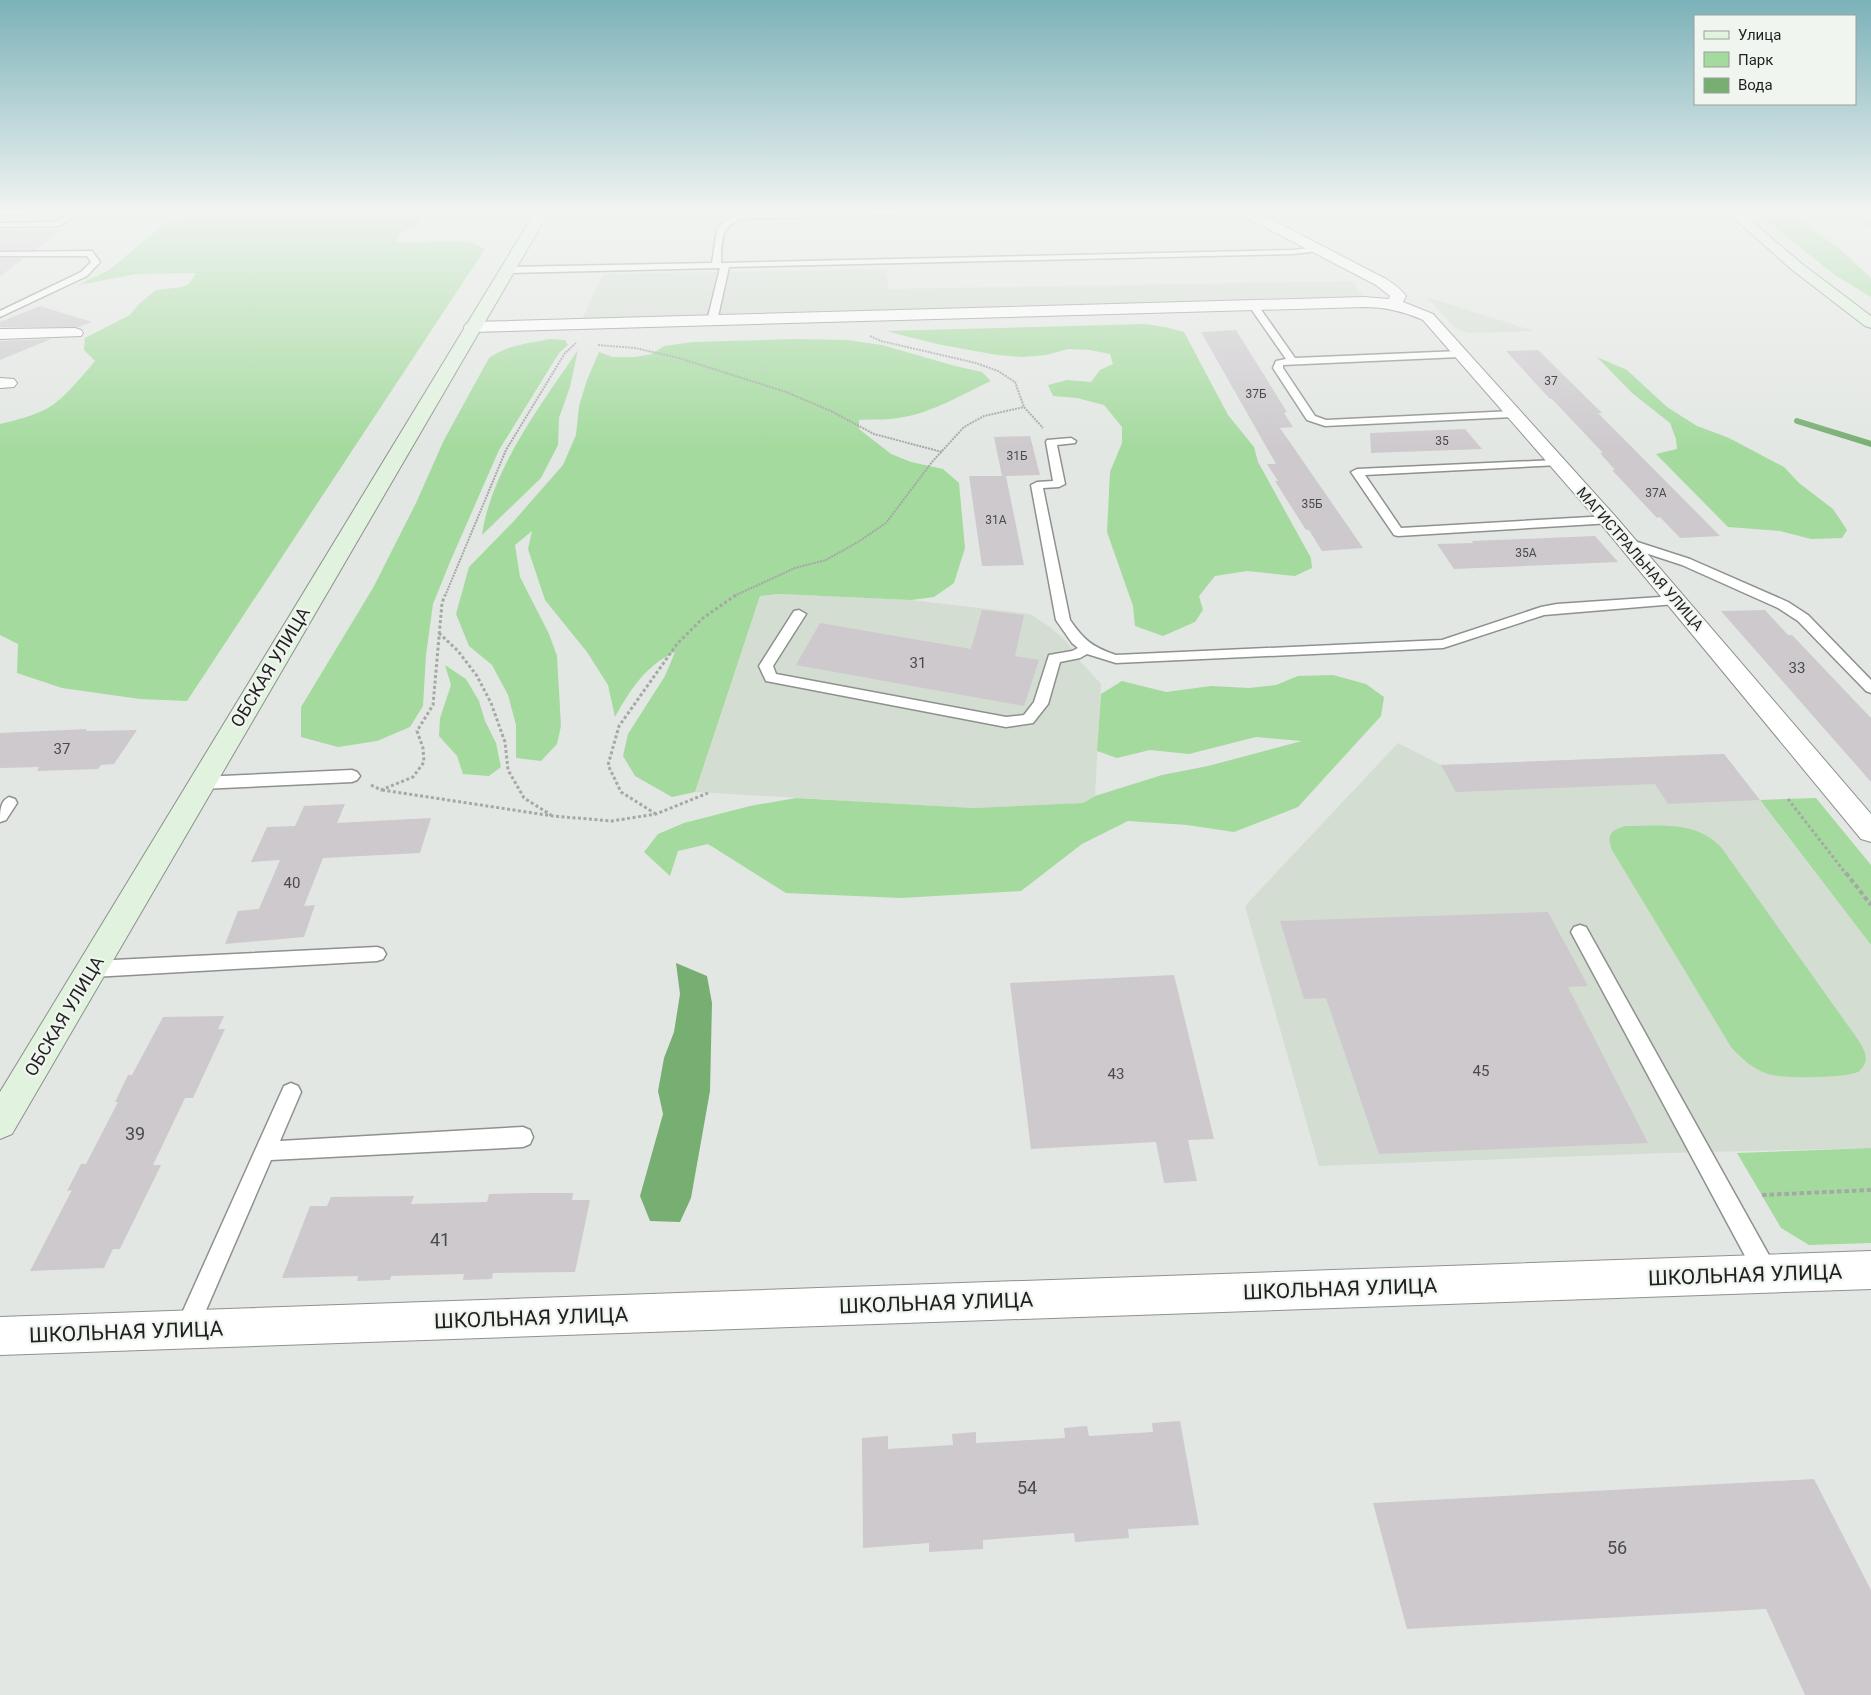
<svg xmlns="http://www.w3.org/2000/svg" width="1871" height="1695" viewBox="0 0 1871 1695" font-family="Roboto,sans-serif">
<rect width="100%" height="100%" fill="#e3e7e3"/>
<path fill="#d4ddd2" d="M887,269L888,289L1352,281L1365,299L582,319L603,274Z
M1427,297L1534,331L1468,333L1455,328Z
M779,594L911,600L1030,614L1050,627L1066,641L1081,662L1101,684L1095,796L1083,803L973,808L695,792L760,596Z
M1398,743L1441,765L1724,754L1871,945V1148L1667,1153L1319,1166L1245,906Z"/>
<path fill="#a4da9e" d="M209,212H426C420,224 411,227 400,234L396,241L401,243L460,241L469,242L485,249L187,701L140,699L62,688L17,673L18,644L0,635V424C16,420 34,416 48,408C63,400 84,374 95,361L84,350L85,338L130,315L139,304L156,290L182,287L189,284L196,273L137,274L78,285L109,270L163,225Z
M1755,212H1799L1816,232L1841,250L1871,278V297L1835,275Z
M1145,324L1165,327L1184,332L1228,415L1254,447L1258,462L1311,558L1312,568L1295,576L1247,571L1215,576L1199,596L1203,610L1195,622L1163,636L1135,626L1133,606L1107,532L1110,472L1122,443V427L1104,405L1077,398L1053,396L1048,385L1067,380L1091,382L1100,370L1113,364L1110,354L1090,350L1068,349L1046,355L1022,357L997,355L937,344L886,331Z
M551,339L565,340L568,345L559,353L499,450L450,562L433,604L426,655L423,706L410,727L377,741L338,747L301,737V707L373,588L416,503L444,440L489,358C507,345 530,343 551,339Z
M795,339L847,340L882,345L955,366L982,372L991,381C959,396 927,416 890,419C880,420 869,419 859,420V429L891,454L911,462L943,469L959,483L965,548L954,583L934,597L911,600L779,594L760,596L695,792L672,797L635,776L623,756L628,734L665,676L675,652C646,665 630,690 615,717L608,685L587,652L545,600L528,549L532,531L515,545L520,577L549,634L557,656L561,726L557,744L541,761L516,758V725L508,695L492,665L469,646L456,614L469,567L513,522L563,465L576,435L579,406L587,380L599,352L612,357H635L652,354L664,346L693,342Z
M578,350L570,387L559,418L558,445L541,478L482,535C491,470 542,403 578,350Z
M1597,357L1627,370L1667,407L1697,426L1729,438L1784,467L1799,483L1833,509L1847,530L1842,538L1811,539L1780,531L1728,527L1656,454L1677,449L1676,439L1670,423L1632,393Z
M445,665L466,679L479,701L485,721L496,743L501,767L489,776L463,774L457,756L439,736L440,718L451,685Z
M1333,675L1366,684L1384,697L1381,716L1298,807L1234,832L1187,825L1128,821L1082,844L1021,891L901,898L786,893L708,844L678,851L670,876L644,852L658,834L684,823L750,806L796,798L973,808L1083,803L1095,796L1162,775L1208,766L1302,741L1256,737L1189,754L1150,750L1117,758L1097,751L1101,694L1122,681L1166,692L1211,686L1249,688L1276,685L1298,676Z
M1816,798L1871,865V945L1760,800Z
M1626,826C1662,826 1694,820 1721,847L1859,1041C1863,1048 1868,1056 1865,1063C1864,1066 1860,1071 1858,1072C1845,1078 1781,1079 1768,1074C1753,1069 1742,1059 1731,1047L1612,850C1606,834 1611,830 1626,826Z
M1871,1148V1243L1809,1245L1781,1228L1737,1153Z"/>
<path fill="#77ae72" d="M676,963L707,976L712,1003L710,1091L691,1198L680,1222L650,1221L640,1196L663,1114L658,1091L664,1058L674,1032L680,994Z"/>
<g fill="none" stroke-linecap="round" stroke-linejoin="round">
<path stroke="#77ae72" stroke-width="6" d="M1797,421L1871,444"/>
</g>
<path fill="#cdc9cd" d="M63,229L35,250H0V230Z
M0,258H24L0,276Z
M40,306L92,322L79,327H0V322Z
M1236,330L1287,412L1284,413L1293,427L1280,428L1363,548L1322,551L1309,530H1306L1275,481H1278L1267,464H1276L1201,332Z
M51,339L0,360V341Z
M1538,350L1602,413H1598L1720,536L1680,538L1660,517L1657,518L1612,470H1615L1600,453H1603L1552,399H1550L1506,351Z
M1465,429L1482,449L1371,453L1370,433Z
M1030,436L1040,475L1006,476L1024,565L982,566L969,476H1002L994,437Z
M1595,536L1618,562L1454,569L1437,544L1473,543L1472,541Z
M982,610L1024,615L1015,656L1039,660L1024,706L796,665L820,623L971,649Z
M1765,610L1788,635H1792L1871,718V782L1721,611Z
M87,729L86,731L137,730L114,764L101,765L98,769L37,771L39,767L0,768V733Z
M1724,754L1760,800L1668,804L1655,784L1456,792L1441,765Z
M345,804L337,823L431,818L420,853L323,858L304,906L315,905L304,937L225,944L238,911L259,909L280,860L251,862L267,827L295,826L304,806Z
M1548,912L1588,986L1568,987L1648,1143L1379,1154L1326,998L1304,999L1280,921Z
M1174,975L1214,1139L1188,1140L1197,1181L1164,1183L1156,1142L1031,1149L1010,983Z
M224,1016L218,1029H225L193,1098H185L153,1165H161L120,1249H113L104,1268L30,1271L72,1190L67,1191L81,1164H86L118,1102H115L128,1075H132L163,1017Z
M534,1193H573L572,1200H590L575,1272L493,1273L492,1279L463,1280L464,1274L391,1276L390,1280L357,1281L358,1276L282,1278L310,1206H327L331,1197L414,1196L411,1204L487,1202L489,1194Z
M1180,1421L1199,1525L1128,1529L1129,1538L1075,1542L1074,1533L983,1540V1549L929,1552V1543L863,1548L862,1438L888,1436V1449L953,1445L952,1434L976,1432V1443L1065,1438L1064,1428L1087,1426L1089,1436L1153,1432L1152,1423Z
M1814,1479L1871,1590V1695H1805L1766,1609L1407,1629L1373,1503Z"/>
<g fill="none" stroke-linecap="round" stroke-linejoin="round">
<g stroke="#8e918d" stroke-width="3">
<path id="lane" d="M0,212H28L24,214L0,215Z
M70,212H79L60,226L0,227V223L58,222Z
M911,212L907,214L741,219C719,227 722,243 721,263L1293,250L1318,247L1322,249L1318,251L1293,254L729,267L717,321L712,324L707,321L720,268L507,273L503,270L507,267L712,263L717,230L722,223L737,215L752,213L793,212Z
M89,251H92L100,262L87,276L0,317V311L81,272L91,262L87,256H0V252Z
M1254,303L1257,304L1295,358L1460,351L1465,354L1460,357L1283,365V368L1315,416L1326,420L1513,411L1518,414L1513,417L1325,426L1307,420L1273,368L1276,361L1286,359L1249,306Z
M1071,438L1076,441L1075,443L1057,445L1065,484L1059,487L1043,488L1070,620C1084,640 1092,647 1116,655L1442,640L1541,607L1557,604L1675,596L1681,600L1675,604L1544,615L1443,648L1116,663L1087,654L1080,658L1060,662L1048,704L1033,723L1006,727L766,681L759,666L794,611L799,610L806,614L773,666L776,674L1006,717L1024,715L1034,702L1049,655L1072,651L1078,648L1072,643L1056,620L1031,485L1037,482L1053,481L1046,442L1047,440Z
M1556,460L1562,463L1560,465L1365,475L1401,528L1608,516L1612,517L1614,520L1612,523L1398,536L1394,535L1351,472L1357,469Z
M1628,539L1690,559L1788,602L1808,615L1871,680V693L1866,691L1798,621L1778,608L1682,565L1624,546L1622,543Z
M352,770L357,772L360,776L357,780L352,782L201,789L196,787L193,783L196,779L201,777Z
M9,797L15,799L17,803L6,820L0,822C0,811 0,801 9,797Z
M1580,925L1586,927L1775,1266L1778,1274L1775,1282L1767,1285L1759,1282L1571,932L1574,927Z
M377,947L383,949L386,954L383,959L377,961L93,977L87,974L84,969L87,964L93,961Z
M291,1083L298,1086L301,1092L280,1141L523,1127L530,1130L533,1137L530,1144L523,1147L271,1160L194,1338L186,1341L178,1338L175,1330L178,1322L284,1086Z"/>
</g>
<g stroke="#8e918d" stroke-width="2">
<path id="street" d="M1240,212H1257L1386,279C1394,284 1400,288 1406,296L1403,302L1433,314L1615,516L1871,814V842L1861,839L1601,524L1423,320C1403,311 1385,307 1364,307L472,332L466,330L464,327L466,324L472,322L1364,297L1389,299L1390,296L1376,285L1242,215Z
M75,328L81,330L83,333L81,336L0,339V329Z
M0,378L14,379L17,383L14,387L0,388Z
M1871,1251V1289L0,1355V1317Z"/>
</g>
<g stroke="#8e918d" stroke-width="2">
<path id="secondary" d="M535,212H549L12,1134L0,1139V1092Z
M1727,212H1741L1801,263L1871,316V328L1865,326L1791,269Z"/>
</g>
<path stroke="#a5a8a5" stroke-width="2" stroke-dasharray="2 1" stroke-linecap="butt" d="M1853,212L1871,227
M870,336L881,341L976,363L998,371L1015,382L1024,407L1043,428
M598,345L635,348L679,358L786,392L831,411L874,434L942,452
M445,596L506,450L565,353L576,343
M734,596L795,568L826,560L858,542L886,523L932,462L964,427L984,416L1024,407"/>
<path stroke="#a5a8a5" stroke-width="3" stroke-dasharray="3 2.5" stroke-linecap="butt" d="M439,633L458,651L477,676L491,703L505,742L508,770L524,798L551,815
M371,785L381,790L413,777L424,762L423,748L417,731L433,705L442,603L445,595
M382,790L553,816L612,821L656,814L708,793
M1788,799L1847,875
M656,814L621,792L608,765L619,726L677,644L703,618L736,595"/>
<path stroke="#a5a8a5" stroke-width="4" stroke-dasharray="4.5 3" stroke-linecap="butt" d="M1846,873L1871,905
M1762,1195L1871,1190"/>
<use href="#lane" fill="#fff" fill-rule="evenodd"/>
<use href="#street" fill="#fff" fill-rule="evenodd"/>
<use href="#secondary" fill="#e1f3df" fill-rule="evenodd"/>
</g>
<linearGradient id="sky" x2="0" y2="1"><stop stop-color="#7bb2b9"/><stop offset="0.47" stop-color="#f2f4f2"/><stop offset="1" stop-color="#f2f4f2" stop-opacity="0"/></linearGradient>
<rect width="1871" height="449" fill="url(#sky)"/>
<g text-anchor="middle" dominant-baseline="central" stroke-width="4.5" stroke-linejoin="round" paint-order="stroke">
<g font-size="12" fill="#4a4a4a">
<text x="1551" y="381">37</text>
<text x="1256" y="394">37Б</text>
<text x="1442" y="441">35</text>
<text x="1017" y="456">31Б</text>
<text x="1656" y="493">37А</text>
<text x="1312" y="504">35Б</text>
<text x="996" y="520">31А</text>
<text x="1526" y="553">35А</text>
</g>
<g font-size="15" fill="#1f201f" stroke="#f0f5f0">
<text transform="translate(1640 559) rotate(49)">МАГИСТРАЛЬНАЯ УЛИЦА</text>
</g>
<g font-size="15" fill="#4a4a4a">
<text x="918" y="663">31</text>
<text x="1797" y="668">33</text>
<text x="62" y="749">37</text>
<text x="292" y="883">40</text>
<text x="1481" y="1071">45</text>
<text x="1116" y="1074">43</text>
</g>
<g font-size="18" fill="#1f201f" stroke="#f0f5f0">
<text transform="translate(270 667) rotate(-59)">ОБСКАЯ УЛИЦА</text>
<text transform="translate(64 1016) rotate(-59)">ОБСКАЯ УЛИЦА</text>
</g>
<g font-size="18" fill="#4a4a4a">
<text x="135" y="1133">39</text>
<text x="440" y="1239">41</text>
<text x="1027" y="1487">54</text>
<text x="1617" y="1547">56</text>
</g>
<g font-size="21" fill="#1f201f" stroke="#f0f5f0">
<text transform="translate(1745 1275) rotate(-2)">ШКОЛЬНАЯ УЛИЦА</text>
<text transform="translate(1340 1289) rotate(-2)">ШКОЛЬНАЯ УЛИЦА</text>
<text transform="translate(936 1303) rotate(-2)">ШКОЛЬНАЯ УЛИЦА</text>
<text transform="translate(531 1318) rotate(-2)">ШКОЛЬНАЯ УЛИЦА</text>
<text transform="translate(126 1332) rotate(-2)">ШКОЛЬНАЯ УЛИЦА</text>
</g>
</g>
<rect x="1694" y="15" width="162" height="90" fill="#f0f5f0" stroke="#9ca09c"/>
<rect x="1704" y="31" width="25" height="8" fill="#e1f3df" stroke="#9ca09c"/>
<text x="1738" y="40" font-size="15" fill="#1f201f">Улица</text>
<rect x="1704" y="52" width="25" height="15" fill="#a4da9e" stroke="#9ca09c"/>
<text x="1738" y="65" font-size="15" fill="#1f201f">Парк</text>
<rect x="1704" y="78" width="25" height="15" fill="#77ae72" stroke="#9ca09c"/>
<text x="1738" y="90" font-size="15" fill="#1f201f">Вода</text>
</svg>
